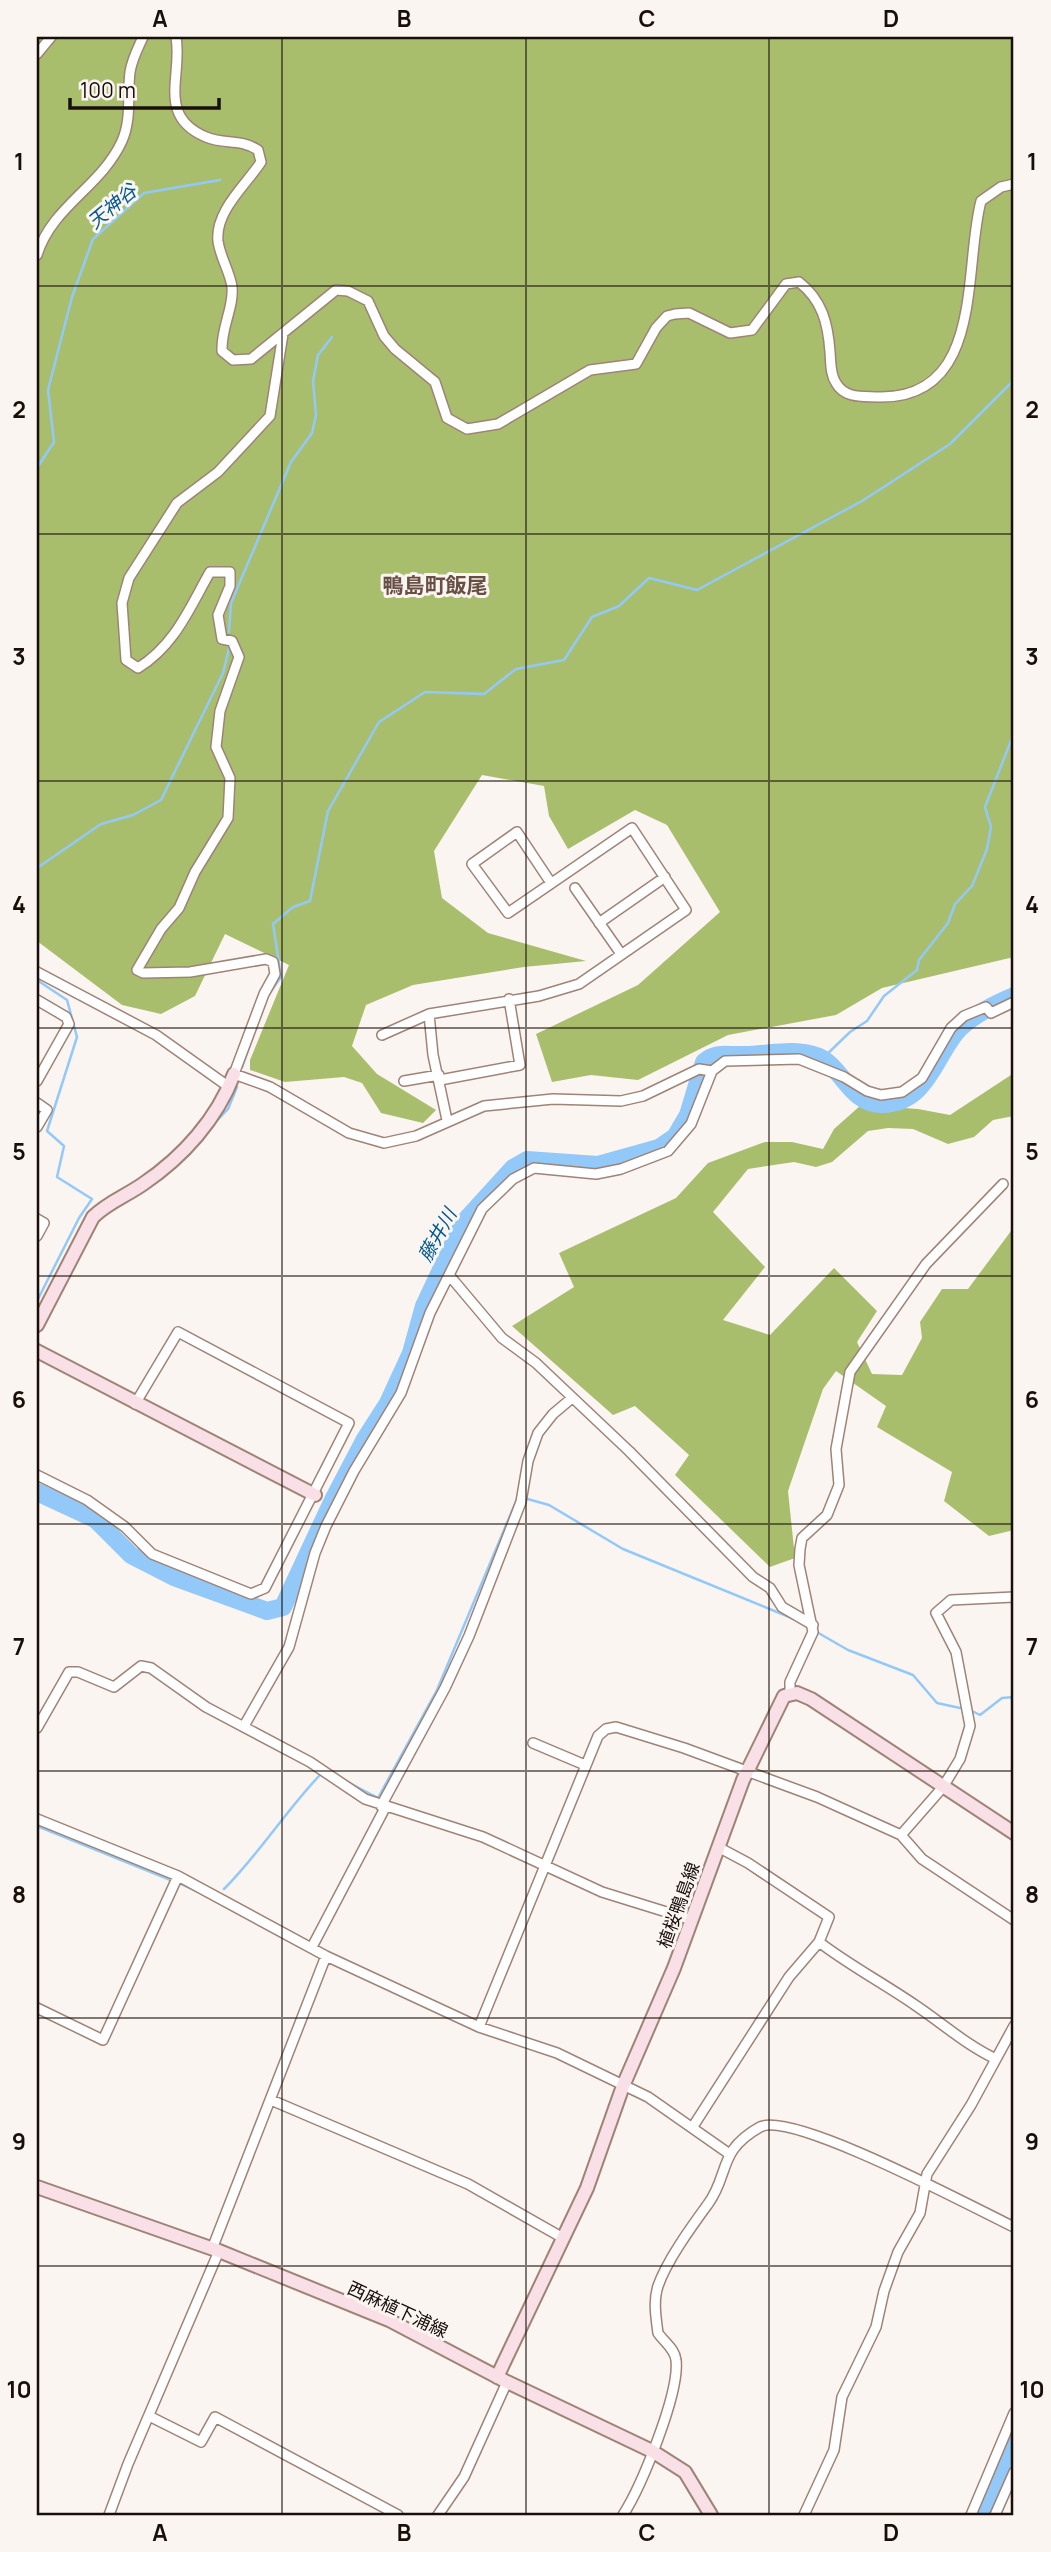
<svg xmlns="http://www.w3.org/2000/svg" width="1051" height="2552" viewBox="0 0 1051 2552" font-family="Manrope,'Noto Sans JP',sans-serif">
<rect width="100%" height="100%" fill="#fbf5f2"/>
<path fill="#a9be6d" d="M37,37H1014V957L882,988L836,1015L728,1035L638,1080L591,1075L552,1082L536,1034L638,985L720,912L667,825L635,810L568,849L549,816L544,786L482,775L434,851L442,898L488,933L586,961L524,967L413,985L366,1005L352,1046L377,1074L436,1110L423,1123L381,1113L362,1083L344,1077L285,1082L250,1070V1060L289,965L225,934L195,996L161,1014L122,1005L37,941Z
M1014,1073V1116L993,1120L974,1137L948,1144L913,1129L888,1128L868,1131L832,1162L816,1167L794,1162L748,1169L713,1212L765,1267L723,1320L770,1335L834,1268L877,1311L857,1342L872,1374L902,1375L922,1338L920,1322L942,1289H968L1011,1231V1200H1014V1530L989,1536L944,1501L952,1472L877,1427L886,1406L836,1371L823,1389L788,1491L795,1558L770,1567L675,1475L689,1455L635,1406L613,1415L512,1326L574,1287L559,1253L676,1198L708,1163L765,1142H792L823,1149L834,1129L861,1105L918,1109L950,1115Z"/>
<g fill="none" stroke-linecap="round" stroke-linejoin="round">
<path stroke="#92c9f8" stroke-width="2.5" d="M37,468L54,442L48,390L72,297L93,239L144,193L220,180
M229,632L231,603L291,462L312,433L316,415L313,381L318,355L332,337
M37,868L101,824L133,815L161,800L223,673L229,649
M37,980L67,1000L77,1037L47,1131L64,1146L57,1177L92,1199L79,1218L37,1301
M269,994L281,977L273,924L293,907L310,901L328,811L379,722L425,692L484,694L516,669L564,660L592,617L619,606L649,578L697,590L862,501L950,444L1014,380
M822,1059L850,1032L867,1021L884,996L917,970L919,960L948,923L955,904L972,886L987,849L991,827L985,807L1014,733
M242,1067L253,1036
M211,1127L228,1109L237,1087
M137,1195L171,1170
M524,1498L549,1505L623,1549L794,1619
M815,1631L848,1650L913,1675L937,1703L960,1708
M970,1710L980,1715L1002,1698L1014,1697
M342,1779L378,1798L437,1690L517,1499
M37,1826L173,1881
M179,1883L201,1893
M224,1889C259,1854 285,1812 319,1776"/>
<path stroke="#92c9f8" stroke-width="18" d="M37,1492L95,1519L131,1555L174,1577L267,1611L283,1607L333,1500L365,1439L388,1403L411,1353L424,1306L463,1223L513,1168L527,1160L598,1165L659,1148L675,1137L688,1115L704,1062C717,1051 728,1056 744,1055C770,1055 793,1047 819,1057C843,1068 850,1104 882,1104C928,1103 934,1056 959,1029C974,1014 995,1004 1014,996
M982,2515L1014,2443"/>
<g stroke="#9f8376" stroke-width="12">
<path id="street" d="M176,37C183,75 156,116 206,137C225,145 239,138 258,150L261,162C246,185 215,211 218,241C220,257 230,272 232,287C234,308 221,327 222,351L233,360L251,359L336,290L348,291L368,301L384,336L395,349L435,382L447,418L467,429L498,424L590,370L636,364L656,328L667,316L675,314L689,313L730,333L752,330L786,284L799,282C822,300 828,323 830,352C831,363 830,374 836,383C845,399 863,396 879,397C985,399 963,268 981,201L1001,187L1014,184
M37,54L51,37
M37,255C52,206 101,187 122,141C132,118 127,95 130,72C132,59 138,48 143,37
M283,334L270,416L218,472L177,503L129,578L122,603L126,660L138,668C175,645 189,609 210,572H230V586L218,615L222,639L232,641L239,657L220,711L216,747L230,778L228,818L195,872L179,908L161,929L137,970L143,973L190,972L266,959L273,962L275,974L264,994L234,1074L270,1087L349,1133L384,1143L416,1136L484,1106L553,1099L621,1101L643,1096L699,1069L712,1071
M575,888L619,951
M599,923L665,877
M37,972L156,1035L229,1087
M37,1000L66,1017L69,1024L37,1081
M429,1014L433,1055L447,1120
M382,1035L429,1014L539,996L579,984L686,910L632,828L508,913L472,864L517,832L551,883
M440,1080L520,1065L509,999
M404,1081L439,1075
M37,1103L47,1110L37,1127
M37,1219L44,1223L37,1236
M449,1275L502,1338L536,1363L629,1451L753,1577L770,1588L782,1607L813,1625
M37,1475L87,1500L125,1527L152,1554L251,1594L265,1588L349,1423L178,1332L135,1404
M790,1693V1682L813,1632L799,1565L800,1549L802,1538L827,1515L839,1485L836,1449L850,1372L926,1264L1003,1184
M244,1726L289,1647L315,1553L326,1526L354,1471L401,1393L430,1313L482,1209L513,1179L534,1168L596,1174L621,1169L668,1151L691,1124L712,1071L725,1061L799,1059L844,1077L867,1091L881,1095L902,1092L922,1078L951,1028L964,1016L986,1007L991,1013L1014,1002
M37,1728L69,1672H78L114,1687L141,1666L151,1668L206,1707L310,1762L365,1799L483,1837L602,1892L689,1919
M533,1743L585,1765
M381,1806L445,1688L469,1636L521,1502L528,1461L538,1433L553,1414L572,1398
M37,1819L178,1876L326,1956L479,2027L557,2053L648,2097L728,2153
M901,1835L943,1787L960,1759L970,1726L956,1652L936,1613L951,1600L1014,1597
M718,1847L748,1863L829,1917L819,1942C849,1965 883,1983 915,2005C942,2023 966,2045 996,2059
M312,1947L385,1808
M37,2008L103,2040L178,1876
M479,2027L598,1736L606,1729L616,1727L684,1748L817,1797L901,1835L922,1859L1014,1920
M271,2100L468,2184L563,2238
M692,2128L789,1977L819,1942
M212,2249L326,1956
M149,2416L201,2442L215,2417L398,2515
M109,2515L128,2464L219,2251
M438,2515L464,2477L507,2382
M623,2515C641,2487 680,2393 676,2360C675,2349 664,2342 658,2333C656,2318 653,2301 658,2286C667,2260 692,2226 708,2204C730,2174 717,2151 760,2127C792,2110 976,2209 1014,2227
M804,2515L834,2450L842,2397L876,2327L884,2291L898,2252L920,2213L927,2174L971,2105L1014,2026
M971,2515L1014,2413
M995,2515L1014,2472"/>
</g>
<g stroke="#9f8376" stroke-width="16">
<path id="secondary" d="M37,1325L93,1217C108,1202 126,1196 143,1184C183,1157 217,1119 234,1074
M37,1351L315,1495
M37,2187L219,2251L389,2320L507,2382L652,2451L685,2472L711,2515
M497,2377L587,2188L623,2086L674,1968L743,1780L784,1696L797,1693L811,1699L1014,1833"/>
</g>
<use href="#street" stroke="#fff" stroke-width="9"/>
<use href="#secondary" stroke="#f9e0e6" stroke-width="12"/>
</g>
<path fill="none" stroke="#190f0a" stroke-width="2" stroke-opacity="0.55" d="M282,37V2515M526,37V2515M769,37V2515M37,286H1014M37,534H1014M37,781H1014M37,1028H1014M37,1276H1014M37,1524H1014M37,1771H1014M37,2018H1014M37,2266H1014"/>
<g text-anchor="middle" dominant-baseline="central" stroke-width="6" stroke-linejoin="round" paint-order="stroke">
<g font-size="18" fill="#190f0a" stroke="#fbf5f2">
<text transform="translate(678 1905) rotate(-70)">植桜鴨島線</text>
<text transform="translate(398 2309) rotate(25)">西麻植下浦線</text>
</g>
<g font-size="19" font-style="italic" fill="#035a8e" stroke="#fbf5f2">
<text transform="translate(112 206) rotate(-40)">天神谷</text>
<text transform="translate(437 1235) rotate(-61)">藤井川</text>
</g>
<g font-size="21" font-weight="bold" fill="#684f43" stroke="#fbf5f2">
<text x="435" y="585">鴨島町飯尾</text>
</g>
</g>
<rect width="1051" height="2552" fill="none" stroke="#fbf5f2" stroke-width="77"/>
<path d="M70 98v10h149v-10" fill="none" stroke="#190f0a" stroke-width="3.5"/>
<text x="80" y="98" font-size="21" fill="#190f0a" stroke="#fbf5f2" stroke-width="5" paint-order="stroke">100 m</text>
<rect x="38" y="38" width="974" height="2476" fill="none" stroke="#190f0a" stroke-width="2.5"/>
<g font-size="23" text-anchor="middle" font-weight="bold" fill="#190f0a">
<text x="160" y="27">A</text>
<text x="404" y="27">B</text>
<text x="647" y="27">C</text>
<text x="891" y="27">D</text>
<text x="19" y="170">1</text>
<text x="1032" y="170">1</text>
<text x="19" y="418">2</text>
<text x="1032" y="418">2</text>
<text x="19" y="665">3</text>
<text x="1032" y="665">3</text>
<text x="19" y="913">4</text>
<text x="1032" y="913">4</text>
<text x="19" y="1160">5</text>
<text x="1032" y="1160">5</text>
<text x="19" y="1408">6</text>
<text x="1032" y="1408">6</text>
<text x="19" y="1655">7</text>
<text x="1032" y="1655">7</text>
<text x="19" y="1903">8</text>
<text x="1032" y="1903">8</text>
<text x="19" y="2150">9</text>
<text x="1032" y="2150">9</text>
<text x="19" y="2398">10</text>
<text x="1032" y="2398">10</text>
<text x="160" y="2541">A</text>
<text x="404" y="2541">B</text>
<text x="647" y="2541">C</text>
<text x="891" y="2541">D</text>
</g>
</svg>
